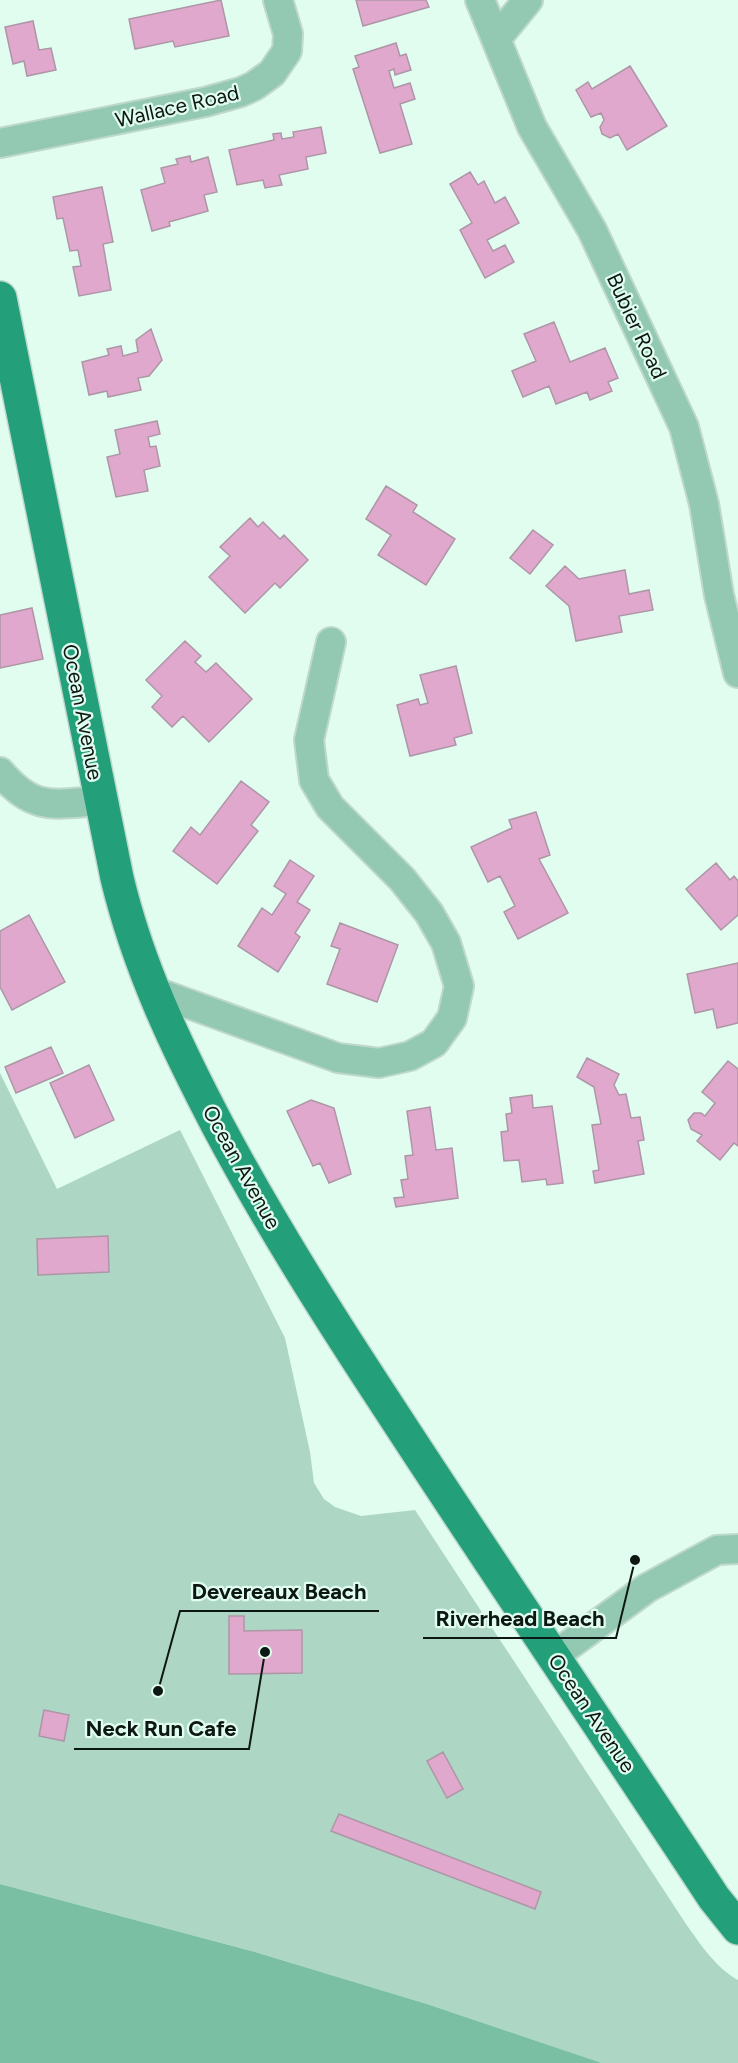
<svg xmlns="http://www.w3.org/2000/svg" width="738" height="2063" viewBox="0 0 738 2063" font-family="Figtree,sans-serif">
<rect width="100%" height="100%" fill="#e0fdf0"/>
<path fill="#add6c5" d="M0,1073L57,1189L180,1130L285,1338L310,1452L314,1483L324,1499L335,1507L361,1516L415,1510L686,1924C701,1945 715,1967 738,1980V2063H602L427,2004L255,1952L0,1884Z"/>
<path fill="#7abfa4" d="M0,1884L255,1952L427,2004L602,2063H0Z"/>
<path fill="#dfa8cc" stroke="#ae96a6" stroke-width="1.5" d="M221,0L229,36L175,47L173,41L135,49L129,19Z
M356,0H426L429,7L363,26Z
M33,21L39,50L51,48L56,70L27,76L24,61L13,64L5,27Z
M396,43L400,56L406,54L411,70L395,75L394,69L389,71L394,88L410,83L415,99L400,104L412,144L380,153L353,69L359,67L355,56Z
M630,66L667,126L627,150L618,134L610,138L602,134L600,127L604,120L601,113L591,117L576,90L588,82L592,89Z
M321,127L326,153L306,157L308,169L279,175L282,185L265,188L263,180L237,185L229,150L274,140L273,134L281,133L282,139L294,137L293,132Z
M190,156L191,162L208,157L217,192L204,195L208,211L169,222L170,226L152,231L141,190L165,183L161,168L178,164L176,159Z
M470,172L478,185L484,181L495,203L505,197L519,223L487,240L493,251L505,245L514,262L485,278L460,230L472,223L450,184Z
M102,187L113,242L103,244L111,290L79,296L73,267L81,266L78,250L70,251L63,218L57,219L53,197Z
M554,322L570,362L605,348L618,378L608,382L612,391L590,400L587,392L556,404L549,386L523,397L512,371L536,361L524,334Z
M151,329L162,360L149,376L138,378L141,390L108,397L107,391L89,395L82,362L109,355L107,349L121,346L123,356L138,352L136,340Z
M157,421L160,434L148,437L150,447L156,446L160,466L144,470L148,491L116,497L107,457L120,454L115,430Z
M386,486L417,505L413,512L455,539L426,585L378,555L391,535L366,519Z
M250,518L258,527L263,522L280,539L284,535L308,560L280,588L275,583L245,613L209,577L230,556L220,547Z
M533,530L553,545L530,574L510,558Z
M565,566L579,579L625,570L629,594L649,590L653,610L619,616L622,632L576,641L569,606L546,586Z
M32,608L43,659L0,668V615Z
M185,641L201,656L195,662L206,672L216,663L252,699L209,742L183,716L172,727L152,707L162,696L146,680Z
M456,666L472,733L454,738L456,745L410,756L397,705L418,699L420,705L428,703L420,675Z
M241,781L269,802L251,825L258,831L217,884L173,851L191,827L200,835Z
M536,812L550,855L539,859L568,913L518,939L504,912L515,906L500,876L488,882L471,847L512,828L509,820Z
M290,860L314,876L297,902L310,910L295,933L300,937L278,972L238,946L262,908L272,915L286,894L274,886Z
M716,863L730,880L734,876L738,881V915L721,930L686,889Z
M29,915L65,982L12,1010L0,987V931Z
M340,923L398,945L377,1002L327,984L340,949L331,946Z
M738,963V1023L717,1028L713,1009L695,1013L687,974Z
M51,1047L63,1073L16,1093L5,1067Z
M587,1058L619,1074L614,1085L619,1095L626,1094L631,1118L640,1117L644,1140L638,1141L644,1174L595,1183L593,1171L599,1170L592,1125L601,1124L594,1087L577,1077Z
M728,1061L738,1069V1146L734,1143L720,1160L697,1141L702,1135L691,1129L688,1120L694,1113H701L705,1116L715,1103L702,1092Z
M89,1065L114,1120L75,1138L50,1083Z
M532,1095L533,1108L552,1106L563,1183L547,1185L546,1179L522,1182L519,1160L504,1161L501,1132L508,1131L506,1114L512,1113L510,1098Z
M311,1100L334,1108L351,1174L329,1183L320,1163L313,1166L287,1111Z
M430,1107L436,1150L452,1148L458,1198L396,1207L394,1198L404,1197L401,1180L408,1179L405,1156L413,1155L407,1111Z
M108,1236L109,1272L38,1275L37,1239Z
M229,1616H244V1631L302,1630V1673L229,1674Z
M44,1710L69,1715L64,1741L39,1736Z
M443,1752L463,1789L447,1798L427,1761Z
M339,1814L541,1892L535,1909L331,1831Z"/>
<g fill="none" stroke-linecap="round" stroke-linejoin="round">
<g stroke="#bed8cd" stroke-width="32">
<path id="minor" d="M480,0L532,127L592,230L684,427L704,504L719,595L738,673
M496,39L528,0
M0,143L205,102L241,92L254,86L272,73L287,51L288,34L278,0
M0,772C34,812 53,804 100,801
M153,991L338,1058L379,1063L410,1056L434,1043L452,1018L459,986L446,943L429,913L402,879L330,807L314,780L309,740L331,642
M554,1656L647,1588L717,1550L738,1549"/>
</g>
<g stroke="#bed8cd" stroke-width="36">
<path id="major" d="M0,298L117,878C138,966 176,1046 218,1126C270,1224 330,1318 391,1411C497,1574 607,1735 714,1898L738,1928"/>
</g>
<use href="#minor" stroke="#93c8b2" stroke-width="28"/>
<use href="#major" stroke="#239f7a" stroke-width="33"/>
</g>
<g text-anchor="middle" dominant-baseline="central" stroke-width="4.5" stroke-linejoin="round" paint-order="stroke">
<g font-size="21" fill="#0d1713" stroke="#e0fdf0">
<text transform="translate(177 106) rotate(-13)">Wallace Road</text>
<text transform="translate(637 326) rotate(65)">Bubier Road</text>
<text transform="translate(83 712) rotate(79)">Ocean Avenue</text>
<text transform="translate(242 1167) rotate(61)">Ocean Avenue</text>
<text transform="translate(592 1713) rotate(56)">Ocean Avenue</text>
</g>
</g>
<path fill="none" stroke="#0d1713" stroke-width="2" d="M158 1691L180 1611H379M635 1560L616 1638H423M265 1652L249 1749H74"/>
<g fill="#0d1713" stroke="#e0fdf0" stroke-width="2">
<circle cx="158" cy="1691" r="6"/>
<circle cx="635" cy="1560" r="6"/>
<circle cx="265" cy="1652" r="6"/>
</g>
<g font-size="22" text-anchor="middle" font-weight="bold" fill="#0d1713" stroke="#e0fdf0" stroke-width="4.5" stroke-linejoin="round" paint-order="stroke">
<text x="279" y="1599">Devereaux Beach</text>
<text x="520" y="1626">Riverhead Beach</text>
<text x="161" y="1736">Neck Run Cafe</text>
</g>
</svg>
